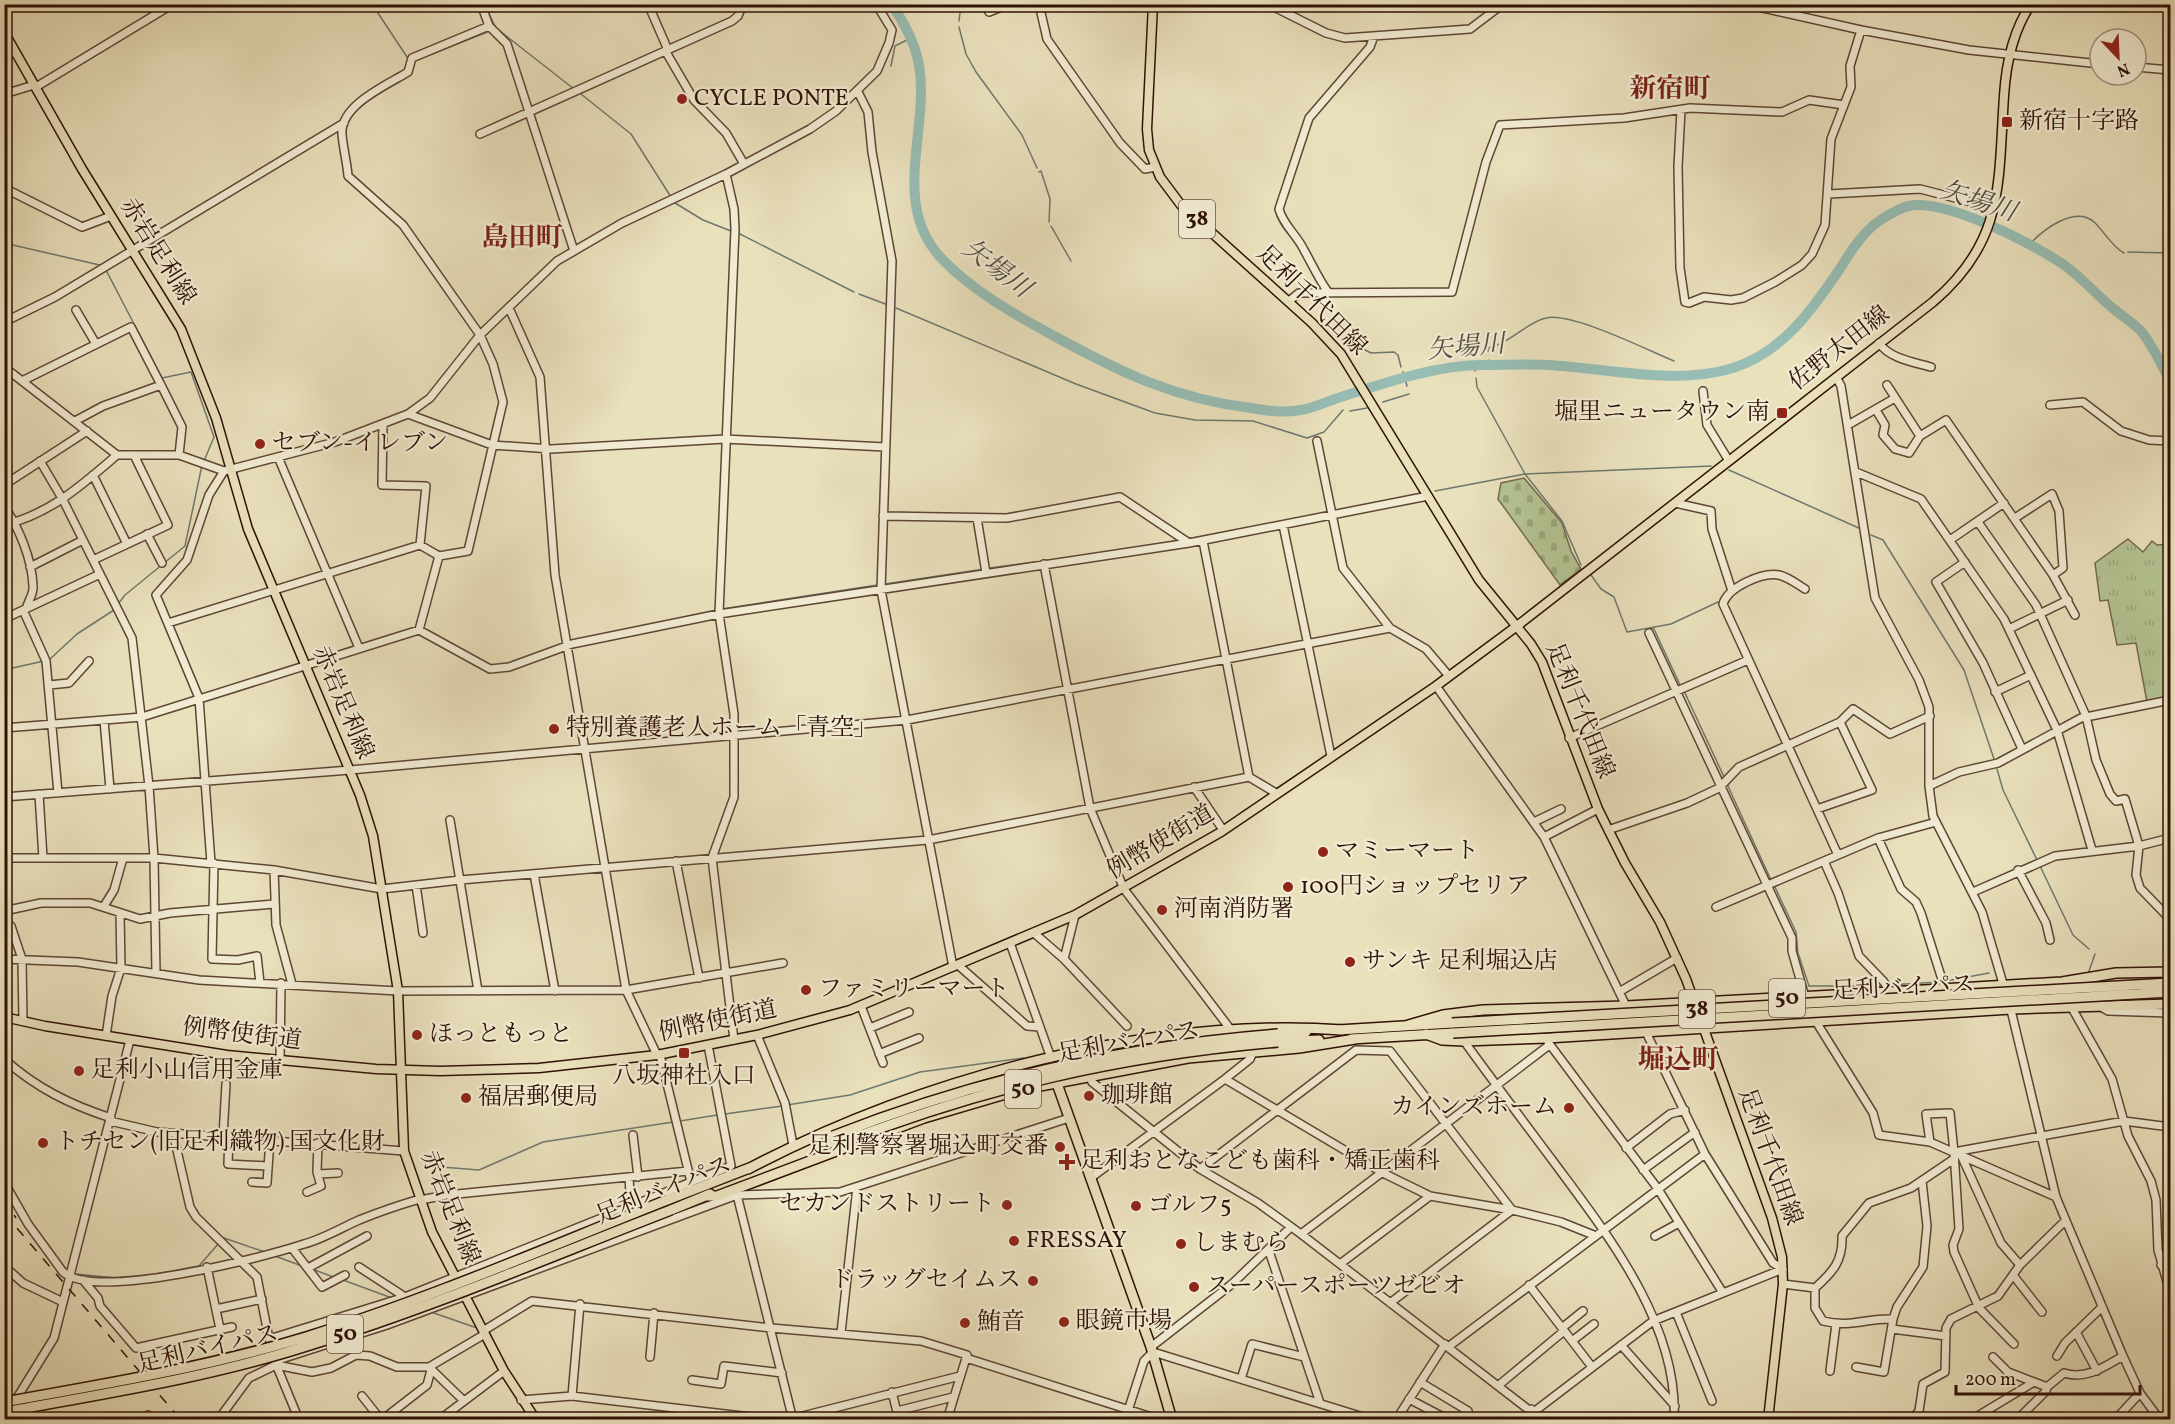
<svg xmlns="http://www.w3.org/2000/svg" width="2175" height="1424" viewBox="0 0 2175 1424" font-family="Vollkorn,'Noto Serif JP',serif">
<defs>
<pattern id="grass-tufts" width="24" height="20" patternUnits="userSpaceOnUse" patternTransform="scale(1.5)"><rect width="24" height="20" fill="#b4c392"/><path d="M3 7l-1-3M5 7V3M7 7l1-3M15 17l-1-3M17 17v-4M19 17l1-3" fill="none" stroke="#9ba67c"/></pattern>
<pattern id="cemetery-stones" width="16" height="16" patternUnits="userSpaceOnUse" patternTransform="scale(1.5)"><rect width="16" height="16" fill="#b4c392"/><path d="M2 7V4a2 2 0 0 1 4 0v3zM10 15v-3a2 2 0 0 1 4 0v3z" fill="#9ba67c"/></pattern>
</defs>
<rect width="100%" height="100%" fill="#e9e0bc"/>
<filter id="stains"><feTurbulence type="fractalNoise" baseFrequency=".00333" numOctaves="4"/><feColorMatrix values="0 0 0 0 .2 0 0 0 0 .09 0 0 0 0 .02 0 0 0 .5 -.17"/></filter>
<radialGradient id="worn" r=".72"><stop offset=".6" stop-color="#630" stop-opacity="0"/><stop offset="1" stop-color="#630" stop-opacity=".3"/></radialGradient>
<path fill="url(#grass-tufts)" stroke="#726a4c" stroke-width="1.5" d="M2128,539L2143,552L2152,541L2157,545L2170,544V697L2147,702L2136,643L2117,645L2108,600L2100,601L2095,563Z"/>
<path fill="url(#cemetery-stones)" stroke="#726a4c" stroke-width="1.5" d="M1524,478L1562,523L1571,551L1581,569L1560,585L1498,499L1501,483Z"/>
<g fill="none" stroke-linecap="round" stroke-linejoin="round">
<path stroke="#6d786e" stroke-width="1.5" d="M372,4L409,60
M485,4L486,5
M488,12L496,28L574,89
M959,21L961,4
M959,27L966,54L976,72L1022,135L1037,168
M417,60L490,31
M891,66L895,46L911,38
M581,94L631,134L671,197
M1039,172L1041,171L1050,199L1049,222
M675,203L703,220L731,231
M1051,226L1071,261
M738,233L854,292
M4,243L104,266
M2031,243C2043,230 2075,205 2094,222C2104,231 2112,247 2124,253
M2128,252L2170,253
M106,270L162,378L191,372L214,437L204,461
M859,294L888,305
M896,308L1076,384L1155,413L1195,420L1253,421L1307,438L1324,432L1343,410
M1342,338L1371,353L1394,352L1398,355L1401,367
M1488,351V348C1512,342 1527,322 1546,318C1572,312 1647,350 1674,361
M1489,360V365
M1474,365L1475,371
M1403,372L1407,386
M1476,378L1477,387L1525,474L1562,521L1581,565
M1383,402L1409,394
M1350,411L1367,408
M1729,470L1861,529
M1435,491L1525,474L1711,466
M1871,535L1883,540L1964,670L1994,759
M1187,539L1286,521
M1155,545L1180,540
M989,568L1094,554
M1591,575L1601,589L1614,597L1627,632L1671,624L1718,602
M885,584L984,569
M118,604L125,595L185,546L202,465
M722,609L877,585
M648,625L717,610
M1653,627L1681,687
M422,628L472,655
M361,644L417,627
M49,660L77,634L114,610
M4,662L8,669L44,661
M307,662L354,646
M1684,691L1725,779
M1997,769L2003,790L2038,862
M1727,784L1771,880
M2040,866L2073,935L2089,949
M1774,885L1796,932L1798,953L1809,986H1882
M2088,974L2095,954
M1946,981L1989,973
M1889,985L1938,982
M2162,1017L2170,1024
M787,1105L850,1095L920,1072L1024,1058
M725,1114L782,1106
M680,1121L717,1115
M429,1166L479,1170L543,1142L673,1122
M222,1240L224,1238L265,1252
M275,1256L302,1266
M312,1269L336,1278
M76,1274L116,1278
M145,1276L199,1266L219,1243
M343,1280L392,1298
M431,1312L477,1328"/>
<path stroke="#97bdb4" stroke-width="10" d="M891,4C904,22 915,44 919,65C930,131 889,205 943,260C974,292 1016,315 1054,336C1120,372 1175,399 1251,408C1268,411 1283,413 1301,410C1315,408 1327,401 1341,397C1385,383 1433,366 1480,365C1503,365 1525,364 1548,365C1607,368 1674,386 1733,368C1783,352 1813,309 1841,267C1851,251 1863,232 1879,221C1887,216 1899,208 1908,206C1945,198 2034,244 2064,265C2083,278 2097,296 2115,310C2124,317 2133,323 2141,331C2153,346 2162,365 2170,382"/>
<g stroke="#5e4534" stroke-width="10">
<path id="minor" d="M481,4L489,26L507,44L574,251
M648,4L668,50
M1039,4L1047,39L1120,143L1145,169L1155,167
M1268,4L1326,33L1345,38L1470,29L1503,4
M1745,4L1861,30L1969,50L2100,64
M989,12L1009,4
M666,52L694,100L726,133L744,164
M2136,67L2170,70
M36,87L173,4
M858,92L868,112L872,152L892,261L881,590L953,967
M4,94L34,85
M1681,110L1678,167L1680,268L1685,302L1689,303L1704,297L1731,300L1743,298L1775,282L1802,265L1812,254L1825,225L1831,139L1851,87L1850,66L1861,30
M480,134L732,21L738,16L743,4
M726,174L734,209L735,229L719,614L734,714V797L712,858L734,1040
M4,188L82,227L111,216
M1829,194L1920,189L1971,202L1996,204
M4,202L7,189
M1328,292C1318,278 1312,264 1304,250C1297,235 1283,225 1279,209L1309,118L1370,47L1374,36
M1289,301L1299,293L1452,292L1486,162L1500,125L1624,118L1690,108L1782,112L1809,100L1844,105
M509,308L540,377L555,575L626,990L657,1055
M76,310L96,344
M4,322L55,297L344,123
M1879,343C1890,359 1914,362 1931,367
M4,367L117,455
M1836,377L1841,386L1875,598L1919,680L1929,707V786L1933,816L1982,912L2004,987
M22,381L131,327L161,385
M1887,385L1920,436L1946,420L2053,575L2075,615
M1703,391L1707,425L1729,461
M2050,405L2083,402L2121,431L2149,440L2170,441
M1876,410L1885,425L1883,435L1895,449L1909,453L1920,436
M408,414L492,445L551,449L725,439L885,447
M75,421L103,406L161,385L182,427L179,455
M383,424L382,485L426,486L420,545
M1848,425L1895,398
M1317,441L1343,568L1390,628L1426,649L1449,676
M278,457L359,648
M40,461L63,500L132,638L149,786L154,858L156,973
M1856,472L1921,499L2004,619L2057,730L2092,850
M93,475L127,544
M4,485L87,431
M1675,503L1711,511L1712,529L1732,591
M4,506C19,528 32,559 33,586C34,594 28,601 26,609
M883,516L1007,518L1120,497L1189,543
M977,518L986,573
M2015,518L2052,494L2059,511L2063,568L2053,575
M1978,522L2036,605L2086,716L2096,760L2110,794L2116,801L2125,799L2139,846L2136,875L2140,888L2170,919
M4,525C50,514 82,485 117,455H179L224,471L335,442L408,414L430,398L480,335L557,261L622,223L726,174L810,129L836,111L877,71L889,43L892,30L876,4
M1283,525L1331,756
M147,534L162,563
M1950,540L2004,503
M1203,541L1249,777
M93,560L168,525L134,455
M1965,562L1936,582L1983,663L2022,749
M1044,564L1090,808L1124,889L1231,1030
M30,567L83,540
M1805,589C1797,584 1788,577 1779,575C1762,572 1728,587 1723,604L1838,855
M23,610L46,661L58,793
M4,619L100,574
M168,623L420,545L439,556
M2009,629L2068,600
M419,630L439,556L468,551L503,402L493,364L480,335L403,225L348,176C347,162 343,148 342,134C340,105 387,85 408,72L412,58L489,26
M1649,633L1792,938V951L1805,997
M49,685L69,683L89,661
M1436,686L1544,837L1626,1006
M1995,692L2031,675
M104,720L110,789
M4,728L142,717L419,630L490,669L509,667L572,644L719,614L1189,543L1428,496
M1569,738L1748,660
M1929,786L1959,772L1998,763L2081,718L2170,700
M1194,787L1223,830
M39,794L43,858
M4,797L350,770L907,720L1390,628
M1817,809L1872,790L1840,722
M450,820L478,991
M1534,822L1561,809
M1608,830L1687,803L1719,788L1739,767L1840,722L1853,709L1890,734L1930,716
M1544,837L1598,809
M1878,838L1901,889L1916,902L1921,913L1945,989
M4,858H154L274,870L382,889L460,880L928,840L1249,777L1276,793
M676,861L699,978
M1824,861L1838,893L1859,956L1884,982L1890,992
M211,863L199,698L156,595L187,560L209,495L224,471
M214,863L212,959L238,960L257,956L260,983
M274,870L276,925L292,984
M2018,870L2046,923L2050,940
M534,874L555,991
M416,885L423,933
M1973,892L2055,856L2139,846L2170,838
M104,906L114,890L123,858
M1716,907L1878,838L1936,822
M4,911L41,903H90L140,919L170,913L274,904
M11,926L22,959L23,1021
M1034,933L1064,959L1127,1026
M1010,943L1051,1058
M4,959L78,962L199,980L398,991L626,990L783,963
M1064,959L1075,915
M958,965L1027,1026L1040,1027
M1619,992L1677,958
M861,1006L883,1063
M2010,1006L2056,1197L2123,1356L2140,1393L2160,1420
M2101,1007L2108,1011L2170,1013
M2072,1008L2112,1079L2128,1136L2151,1181L2156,1200L2158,1250L2170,1292
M1815,1020L1873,1113L1879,1135L1930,1142L2056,1197
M870,1028L909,1012
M757,1035L785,1103L793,1145
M106,1036L112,996L121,968L120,914
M1464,1041C1493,1081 1523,1121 1553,1161C1607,1234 1679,1324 1674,1420
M1548,1042L1658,1189L1723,1293
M879,1054L919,1038
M660,1055L691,1182
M4,1059C36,1088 71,1105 111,1118
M280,1061L281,983
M1089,1076L1092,1082L1200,1169L1258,1203L1301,1234L1542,1420
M1225,1079L1383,1173L1430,1196L1512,1210L1561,1222L1596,1236
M110,1121L157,1132L404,1151
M173,1133L190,1207L196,1217L257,1277L269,1339L405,1297L731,1166L708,1045
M633,1135L638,1177
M223,1136L226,1084
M229,1136L228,1164L268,1166
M1930,1142L1926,1114L1950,1113L1954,1152
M1626,1148L1670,1114L1685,1110
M1961,1155L2001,1243L2020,1265
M1200,1169L1356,1050L1390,1051L1512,1210L1390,1303
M1643,1170L1695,1132
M318,1174L338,1173
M1092,1177L1225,1079L1250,1059L1253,1052
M629,1178L631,1207
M4,1182L28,1224L63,1272C96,1301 261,1258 304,1244C323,1239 341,1228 359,1220C379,1212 399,1205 420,1199
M252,1182L267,1183L270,1139
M307,1192L321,1186L317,1172L318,1143
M737,1195L793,1420
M420,1200L447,1195L688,1171
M1301,1234L1548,1046
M1655,1236L1679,1223
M292,1248L322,1287L345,1275
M1269,1251L1320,1403
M1340,1264L1430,1196
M2161,1265L2170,1260
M4,1266L23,1283L63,1302
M207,1267L220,1329
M359,1267L405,1297
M308,1268L367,1236
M2013,1275L2042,1312
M83,1280L98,1298L100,1306L136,1348L232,1327
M1783,1284L1815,1288
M1529,1285L1592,1367
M2170,1303L2168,1306L2170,1318
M216,1309L262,1299
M1676,1312L1712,1401
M1893,1319C1866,1318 1852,1328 1823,1321L1815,1308V1288C1833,1272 1843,1261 1842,1236L1869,1203L1911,1188L1954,1159
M1562,1328L1583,1311
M1892,1329L1946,1336
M483,1331L532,1301L771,1328L921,1341L967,1355L947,1420
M2076,1332L2097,1371
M841,1333L857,1187
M1572,1341L1594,1324
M2014,1344L1979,1308L1954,1252L1953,1245L1959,1229L1954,1152L2124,1121L2170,1127
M1621,1345L1675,1406
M1151,1347L1232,1284L1291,1227
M1448,1347L1705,1154
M2057,1356L2065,1343L2102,1307
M650,1357L654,1313
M1993,1357L2008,1372L2034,1382
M966,1358L1161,1420
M275,1361L387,1325L737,1195L840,1192L1069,1118
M275,1362L299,1420
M429,1367L485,1334
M1856,1367L1884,1372L1893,1319L1897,1307L1923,1267L1927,1226L1922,1181
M1830,1371L1836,1324
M1241,1379L1252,1344L1304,1357
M692,1380L721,1384L724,1366L782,1373
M1420,1382L1468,1411
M1499,1385L1564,1331
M892,1392L899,1420
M362,1396L381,1420
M572,1396L580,1304
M1409,1399L1449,1420
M521,1400L572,1396L776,1420
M15,1401L54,1338L130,1040
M8,1408L18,1420
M897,1411L953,1397
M1535,1411L1653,1321L1783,1269L1773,1263L1705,1154L1645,1030
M148,1415L149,1420
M2020,1417L2046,1391L2047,1387
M218,1420L249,1378L276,1365L312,1372L331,1368L356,1355L370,1356L397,1367H429L463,1400
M382,1420L427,1385L431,1370
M439,1420L504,1371
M787,1420L960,1376
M1125,1420L1144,1361L1153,1352L1373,1420
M1396,1420L1445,1344
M1528,1420L1531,1409
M1911,1420L1919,1411L1923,1384L1945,1372L1946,1328L1951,1319L1998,1296L2020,1265L2065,1221
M1964,1420L1976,1417L2034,1382L2047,1387L2064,1373C2086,1380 2104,1367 2123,1356
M2115,1420L2140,1393"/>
</g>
<g stroke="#2f1106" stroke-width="11">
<path id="major" d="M1153,4L1147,129L1149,150L1160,177L1181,205L1312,323L1341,354L1479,580L1531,644L1542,662L1598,809L1625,863L1660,922L1686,979L1772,1218L1782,1257L1783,1284L1768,1420
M4,32L82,169L181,329L216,418L248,529L360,795L373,836L398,991L404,1151L432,1232L504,1371L536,1420
M4,1017L45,1026L227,1055L376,1069L440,1071L539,1068L657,1055L757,1035L850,1010L1075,915L1221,832L1436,686L1517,626L1933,302C2005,241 1998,183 2004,96C2006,64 2012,32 2031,4"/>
</g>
<g stroke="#2f1106" stroke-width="12">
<path id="highway" d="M1405,1026L1443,1015L1483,1010L1626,1006L1890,992L2062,982L2116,973L2170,972
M1338,1030L1452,1023
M1278,1034L1306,1032
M1426,1034L1442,1040L1464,1041L1547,1038L2011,1009L2170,1004
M1351,1039L1453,1033
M1278,1042L1319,1040
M1055,1078L1151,1347L1172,1420
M748,1169C919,1079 1150,1016 1343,1030
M705,1196H717L924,1118L1019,1090L1188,1058L1299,1048L1355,1039
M667,1200L752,1167
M671,1210L710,1194"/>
</g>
<use href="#minor" stroke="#f1ebd3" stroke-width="7"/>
<use href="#major" stroke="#e9e0bc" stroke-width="8"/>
<use href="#highway" stroke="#e9e0bc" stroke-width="9"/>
<path stroke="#2f1106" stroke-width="1.5" stroke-dasharray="10 10" stroke-linecap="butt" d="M4,1198L16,1218
M4,1213L181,1420"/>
<g stroke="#2f1106" stroke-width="12" stroke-linecap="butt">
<path id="highway-bridge" d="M1452,1023L2170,983
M1453,1033L2170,992
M833,1136C977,1079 1124,1046 1278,1034
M835,1145C985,1087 1118,1056 1278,1042
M4,1402C106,1384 207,1367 306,1337C429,1299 548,1247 667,1200
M4,1412C107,1393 211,1377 310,1345C433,1307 552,1256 671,1210"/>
</g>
<use href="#highway-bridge" stroke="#e9e0bc" stroke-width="9"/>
</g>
<g fill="#8f2418" stroke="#f1ebd3" stroke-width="2">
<circle cx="682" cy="99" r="6"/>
<rect x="2001" y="116" width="12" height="12" rx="3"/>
<rect x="1776" y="407" width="12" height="12" rx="3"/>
<circle cx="260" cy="444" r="6"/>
<circle cx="554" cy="729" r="6"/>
<circle cx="1323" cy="852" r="6"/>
<circle cx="1288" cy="887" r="6"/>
<circle cx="1162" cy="910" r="6"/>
<circle cx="1350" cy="962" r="6"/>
<circle cx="806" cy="990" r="6"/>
<circle cx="417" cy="1035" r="6"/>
<rect x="678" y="1047" width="12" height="12" rx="3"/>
<circle cx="79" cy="1071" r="6"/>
<circle cx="1089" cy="1096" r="6"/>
<circle cx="466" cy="1098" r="6"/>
<circle cx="1569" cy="1108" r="6"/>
<circle cx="43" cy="1143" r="6"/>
<circle cx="1060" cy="1147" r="6"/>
<path d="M1064 1153h6v6h6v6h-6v6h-6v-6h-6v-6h6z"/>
<circle cx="1007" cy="1205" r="6"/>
<circle cx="1136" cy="1206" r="6"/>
<circle cx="1014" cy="1241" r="6"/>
<circle cx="1181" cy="1244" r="6"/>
<circle cx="1033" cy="1281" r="6"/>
<circle cx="1194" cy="1287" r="6"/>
<circle cx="1064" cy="1322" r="6"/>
<circle cx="965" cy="1323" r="6"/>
</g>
<g text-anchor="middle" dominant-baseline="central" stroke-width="4.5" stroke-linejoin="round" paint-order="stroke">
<g fill="#f1ebd3" stroke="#695244" stroke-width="1.5">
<rect x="1179" y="200" width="36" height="38" rx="4.5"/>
<rect x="1769" y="979" width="36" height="38" rx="4.5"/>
<rect x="1679" y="990" width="36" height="38" rx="4.5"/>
<rect x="1005" y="1070" width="36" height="38" rx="4.5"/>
<rect x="327" y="1315" width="36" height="38" rx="4.5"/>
</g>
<g font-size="22" font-weight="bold" fill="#2f1106">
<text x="1197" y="219">38</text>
<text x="1787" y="998">50</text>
<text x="1697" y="1009">38</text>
<text x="1023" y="1089">50</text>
<text x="345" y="1334">50</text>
</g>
<g font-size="24" fill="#2f1106" stroke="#f1ebd3" text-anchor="start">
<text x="694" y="99">CYCLE PONTE</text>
<text x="2019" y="122">新宿十字路</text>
<text x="1770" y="413" text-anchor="end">堀里ニュータウン南</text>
<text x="272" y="444">セブン-イレブン</text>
<text x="566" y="729">特別養護老人ホーム「青空」</text>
<text x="1335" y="852">マミーマート</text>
<text x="1300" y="887">100円ショップセリア</text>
<text x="1174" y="910">河南消防署</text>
<text x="1362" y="962">サンキ 足利堀込店</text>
<text x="818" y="990">ファミリーマート</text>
<text x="429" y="1035">ほっともっと</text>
<text x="91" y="1071">足利小山信用金庫</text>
<text x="684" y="1077" text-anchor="middle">八坂神社入口</text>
<text x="1101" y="1096">珈琲館</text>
<text x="478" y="1098">福居郵便局</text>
<text x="1557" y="1108" text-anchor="end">カインズホーム</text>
<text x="55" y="1143">トチセン(旧足利織物) 国文化財</text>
<text x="1048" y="1147" text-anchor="end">足利警察署堀込町交番</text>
<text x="1080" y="1162">足利おとなこども歯科・矯正歯科</text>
<text x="995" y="1205" text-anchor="end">セカンドストリート</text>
<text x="1148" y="1206">ゴルフ5</text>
<text x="1026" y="1241">FRESSAY</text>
<text x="1193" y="1244">しまむら</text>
<text x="1021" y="1281" text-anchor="end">ドラッグセイムス</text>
<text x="1206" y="1287">スーパースポーツゼビオ</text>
<text x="1076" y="1322">眼鏡市場</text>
<text x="977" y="1323">鮪音</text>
</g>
<g font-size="24" fill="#2f1106" stroke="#f1ebd3">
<text transform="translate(157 252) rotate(58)">赤岩足利線</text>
<text transform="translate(1311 301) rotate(45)">足利千代田線</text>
<text transform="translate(1840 349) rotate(-38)">佐野太田線</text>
<text transform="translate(342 703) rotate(67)">赤岩足利線</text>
<text transform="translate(1579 711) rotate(68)">足利千代田線</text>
<text transform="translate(1161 843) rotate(-31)">例幣使街道</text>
<text transform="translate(1903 989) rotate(-3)">足利バイパス</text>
<text transform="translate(718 1022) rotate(-12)">例幣使街道</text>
<text transform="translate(242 1035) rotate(7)">例幣使街道</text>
<text transform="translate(1129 1043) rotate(-10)">足利バイパス</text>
<text transform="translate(1769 1157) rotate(70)">足利千代田線</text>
<text transform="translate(664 1191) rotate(-22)">足利バイパス</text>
<text transform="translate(449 1208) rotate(68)">赤岩足利線</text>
<text transform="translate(208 1350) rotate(-13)">足利バイパス</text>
</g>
<g font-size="26" font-style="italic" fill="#534d43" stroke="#f1ebd3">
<text transform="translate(1978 202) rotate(18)">矢場川</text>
<text transform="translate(996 269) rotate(37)">矢場川</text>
<text transform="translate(1466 348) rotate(-5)">矢場川</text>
</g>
<g font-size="27" font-weight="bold" fill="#7a1f14" stroke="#f1ebd3">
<text x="1670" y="90">新宿町</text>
<text x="522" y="239">島田町</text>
<text x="1678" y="1061">堀込町</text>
</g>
</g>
<rect width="2175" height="1424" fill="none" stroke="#e9e0bc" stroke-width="24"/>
<rect x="6" y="6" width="2163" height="1412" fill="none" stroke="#2f1106" stroke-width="3"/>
<rect x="12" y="12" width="2151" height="1400" fill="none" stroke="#2f1106" stroke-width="1.5"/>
<g transform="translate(2118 57) rotate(157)"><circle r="28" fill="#f1ebd3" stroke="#a39481" stroke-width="1.5"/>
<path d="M0-4.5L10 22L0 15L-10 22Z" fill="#8f2418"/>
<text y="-9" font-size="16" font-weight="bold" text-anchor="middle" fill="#2f1106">N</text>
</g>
<path d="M1956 1385v9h184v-9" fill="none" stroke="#2f1106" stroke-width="3"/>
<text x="1965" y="1385" font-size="18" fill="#2f1106" stroke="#f1ebd3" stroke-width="4.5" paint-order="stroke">200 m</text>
<rect width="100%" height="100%" filter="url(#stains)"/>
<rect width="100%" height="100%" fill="url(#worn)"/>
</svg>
